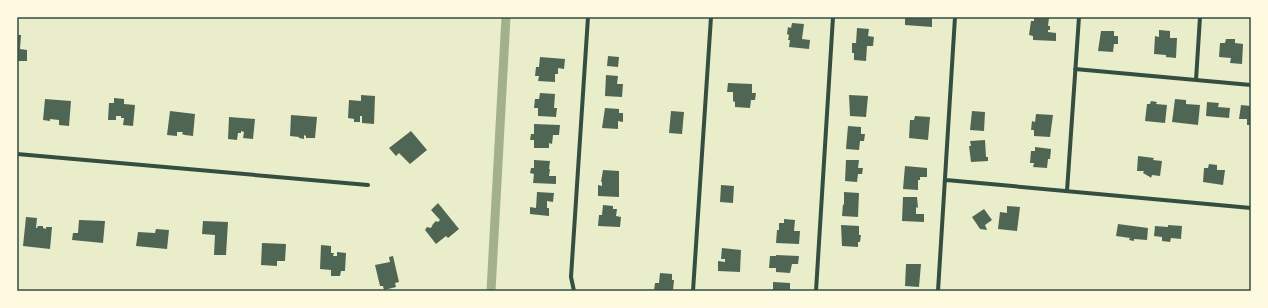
<svg xmlns="http://www.w3.org/2000/svg" width="1268" height="308" viewBox="0 0 1268 308" font-family="Montserrat,sans-serif">
<rect width="100%" height="100%" fill="#e9edc9"/>
<g fill="none" stroke-linecap="round" stroke-linejoin="round">
<path stroke="#a3b18a" stroke-width="9" d="M491,291L506,17"/>
</g>
<path fill="#4f6655" d="M905,17L932,18V27L905,25Z
M1034,17L1049,18L1048,26H1050V30H1048V32L1056,33V41L1033,40V36L1029,35L1031,21H1034Z
M792,23L804,24L802,39L810,40L809,49L789,47L790,40H788L789,35L787,34L788,27L791,28Z
M857,28L869,29L868,36L874,37L873,46H867L866,61L854,60V53H852V43H856Z
M1159,30L1170,31V38H1177L1176,58L1166,57V55L1154,54L1155,36L1159,37Z
M1101,31H1114V36H1118V44H1114L1113,52L1098,51Z
M17,35H21L20,49L27,50V61H17Z
M1226,39H1235V43L1243,44L1242,64L1230,63L1231,58L1219,57L1220,43H1225Z
M608,56L619,57L618,67L607,66Z
M540,57L565,59L564,69L558,68V74H555V82L538,81L539,76H535L536,67H539Z
M606,75L618,76L617,84H623L622,97L605,96Z
M728,83L752,84V93H756L755,100H751L750,108L735,107V102L733,101V92H727Z
M540,93L555,94L554,108H557L556,117L538,116V108H534L535,99H539Z
M361,95L375,96L374,124L362,123V116H360V122H354V119L348,118L349,100L361,101Z
M849,95L868,96L866,117L850,116Z
M114,98L124,99V104L135,105L133,126L123,125L124,118H121V116H116V120H108L109,103H114Z
M45,99L71,101L69,126L59,125V120L50,119V121L43,120Z
M1175,99L1186,100V104L1200,105L1198,125L1172,122Z
M1151,101L1157,102L1156,104L1167,105L1165,123L1145,121L1147,104H1150Z
M1207,102L1219,103L1218,107L1230,108L1229,118L1206,116Z
M1241,105L1251,106V125H1247V119H1239Z
M605,108L619,109V113H623V122L618,121V129L602,128Z
M170,111L195,114L193,136L185,135L182,134L183,132H177V136L167,135Z
M671,111L684,112L682,134L669,133Z
M972,111L985,112L984,131L970,130Z
M1036,114L1053,115L1050,137L1034,136V130H1031L1032,121L1035,122Z
M291,115L317,117L315,138H306V136L304,135V139L299,138V137L290,136Z
M915,116L930,117L928,140L909,138L910,120H914Z
M229,117L255,119L253,139L243,138L244,132L241,131V133H238L237,140L228,139Z
M534,124L560,125L559,135H553L552,144L549,143V148H534V140H530L531,134H534Z
M848,126L861,127V134H865L864,141H860L859,150L846,149Z
M411,131L427,150L410,164L399,153L396,156L389,148Z
M985,140L986,157H988V161L971,162L969,146H971L970,141Z
M1035,147L1051,149L1050,159H1048L1047,168L1033,167L1034,163H1030L1031,151H1035Z
M1138,156L1154,158L1153,160L1162,161L1160,176L1152,175L1151,178L1150,177L1143,173L1144,171H1137Z
M534,160L550,161L549,169H550L549,176H556V184L533,183L534,174L530,173L531,168H534Z
M846,160H859L858,168H863L862,174H858L857,182L845,181Z
M1209,164L1217,165V170H1225L1223,185L1203,182L1204,168H1208Z
M905,166L927,168V177H920V180H918V190L903,189Z
M603,170L619,171V197L598,196V185L602,186V182H601Z
M721,185L734,186L733,203L720,202Z
M537,192L554,193L553,202L547,201V208H549V216L530,214V207L536,208Z
M844,192L859,193L858,217L842,216L843,204L844,205Z
M903,197H917L918,208L916,207V214H924V222L902,221Z
M438,203L459,229L448,238L446,236L436,244L425,230L427,227L431,228L433,224L436,221L438,222L440,220L431,210Z
M603,205L613,206V209H617L616,216L621,217L620,227L598,226L599,215H602Z
M1007,206L1020,207L1017,231L998,229L1000,212L1007,213Z
M984,209L992,220L985,225L987,230L980,229L972,217Z
M26,217L37,218L36,228H37L38,226H43V228L46,229V227H52L50,249L23,246Z
M784,219L795,220L794,231H800L799,244L776,243L777,230H779V223H784Z
M79,220L105,221L103,243L72,240L73,233H78Z
M203,221L228,222L226,255H214L215,235L202,234Z
M1118,224L1148,228L1147,240L1134,239V241L1129,240L1130,238L1116,236Z
M841,225L859,226V235H861L860,242H858V247L842,246Z
M1168,225L1182,226L1181,239L1171,238L1170,242L1162,241V237L1154,236L1155,226L1168,227Z
M156,229L169,230L167,249L136,246L138,232L155,233Z
M262,243L286,244L285,261H277V266L261,265Z
M321,245L331,246V253H334L333,256H337V252L346,253L345,271H341L340,276H331V270L320,269Z
M722,248L741,250L740,272L718,271V261L725,262V259H721Z
M776,255L799,256L798,264H792L790,273L776,272V268H769L770,256H776Z
M393,256L399,282L395,283L396,287L384,290L383,286H380L375,265L390,262L389,257Z
M906,264H921L919,287L905,286Z
M660,273L672,274V280H674L673,291H654L655,283H659Z
M773,282L790,283V291H773Z"/>
<g fill="none" stroke-linecap="round" stroke-linejoin="round">
<path stroke="#344e41" stroke-width="4" d="M1075,69L1251,85
M1196,80L1200,17
M17,154L368,185
M946,180L1251,208
M1067,191L1079,17
M574,291L571,277L588,17
M693,291L711,17
M816,291L833,17
M938,291L955,17"/>
</g>
<rect width="1268" height="308" fill="none" stroke="#fefae0" stroke-width="36"/>
<rect x="18" y="18" width="1232" height="272" fill="none" stroke="#344e41" stroke-width="1.5"/>
</svg>
